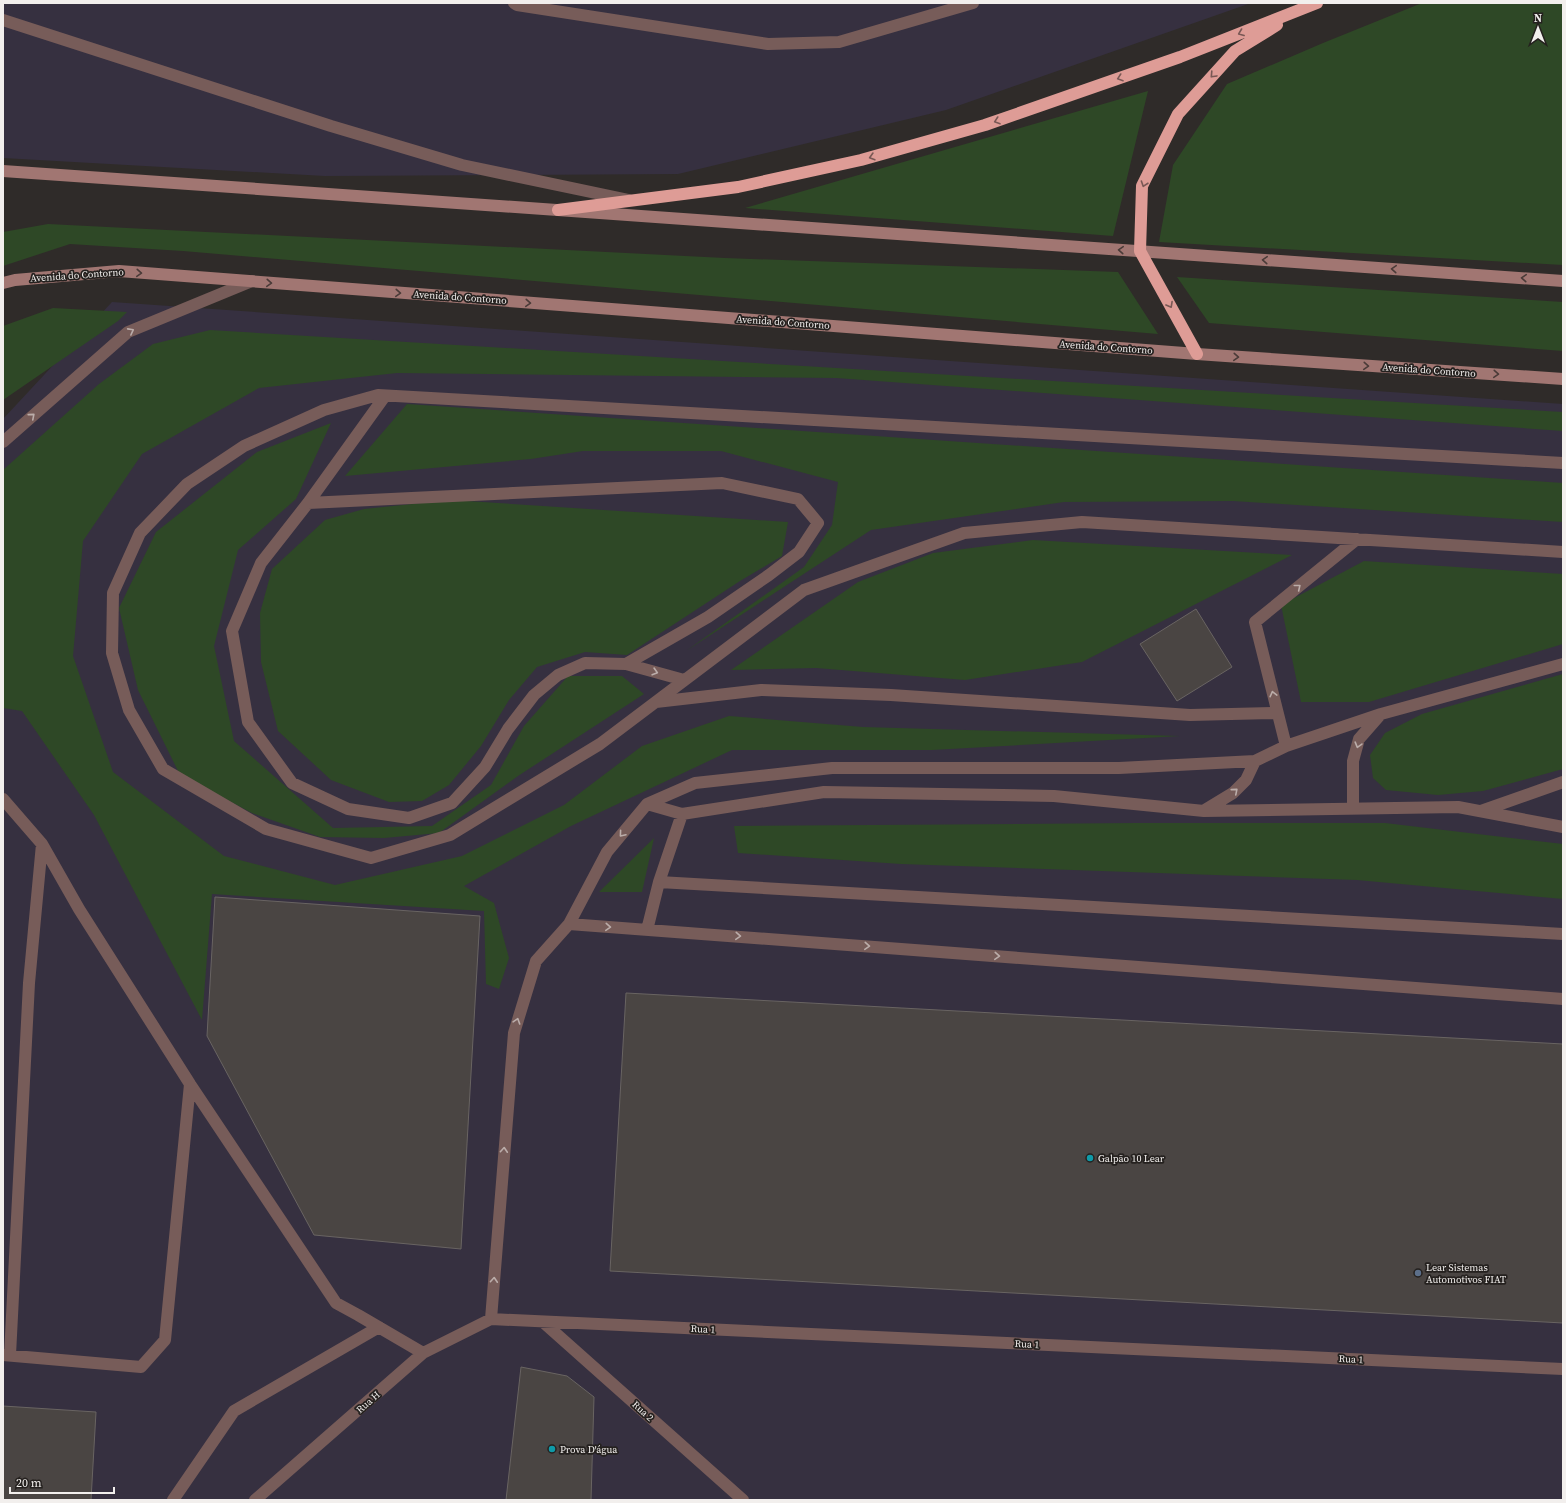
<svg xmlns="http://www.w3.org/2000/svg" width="1566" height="1503" viewBox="0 0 1566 1503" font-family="'Source Serif 4',serif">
<rect width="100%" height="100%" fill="#2f2b29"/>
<path fill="#363040" d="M3,3H1251L946,110L678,174L325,176L3,158Z
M112,302L1563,404V1500H3V419Z"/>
<path fill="#2e4826" d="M1422,3H1563V265L1159,242L1173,165L1227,84L1323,43Z
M1148,91L1113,236L745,208Z
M48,224L725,258L1118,272L1158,334L183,251L70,244L3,266V232Z
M1177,277L1563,302V351L1209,323Z
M53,308L127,312L118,321L3,400V326Z
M210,330L1563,412V431L836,378L397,373L259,388L142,454L83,541L73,656L113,772L224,856L335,885L462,856L564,805L642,746L729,716L863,727L1180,736L932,750H732L571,826L464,886L494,903L509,958L499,989L486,984L484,911L212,894L202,1020L94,815L22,711L3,708V470L99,384L153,344Z
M407,404L1563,483V522L1233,501L1064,502L871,530L686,651L804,567L832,525L838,482L721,451H583L531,459L345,476Z
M331,423L296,499L238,550L214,646L234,741L333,828L432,826L491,785L524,726L568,676H622L644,694L518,776L439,833L384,838L320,837L252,813L180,775L138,690L119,608L156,532L257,452Z
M451,500L788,522L782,556L740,581L627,655L585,652L537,667L509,700L481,746L449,785L422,801L389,802L331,780L278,731L261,662L260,613L272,569L325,520L364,509Z
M1033,540L1292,555L1082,662L965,680L816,668L731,670L858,582L933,553Z
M1364,561L1563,574V644L1369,702H1301L1281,605Z
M1563,674V769L1483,791L1438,795L1386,790L1373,778L1370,755L1385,733L1422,714Z
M1137,823H1385L1563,844V899L1357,880L901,864L738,853L734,826Z
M654,838L642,892H599Z"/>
<path fill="#4a4543" stroke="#696462" d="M1196,609L1232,667L1177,701L1140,644Z
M215,897L480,916L461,1249L314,1235L207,1036Z
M626,993L1563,1044V1323L610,1271Z
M521,1367L567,1376L594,1397L591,1500H506Z
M3,1406L96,1412L91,1500H3Z"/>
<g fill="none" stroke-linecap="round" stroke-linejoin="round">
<path stroke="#775c59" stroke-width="12" d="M514,3L517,5L768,44L839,42L973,3
M3,20L331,126L462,165L629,200
M385,396L308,503L261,563L232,631L248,722L292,783L348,809L409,818L452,803L485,767L508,729L534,695L558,675L585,663L626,664L684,680
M3,442L128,332L252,281
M1563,463L378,395L324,410L244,446L187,484L140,533L113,593L112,653L129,710L163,769L266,829L371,858L450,835L600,744L804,590L964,533L1082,522L1563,552
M308,503L722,483L798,499L818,523L799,552L769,575L708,617L626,664
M656,702L761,690L891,695L1190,715L1277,713
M1286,746L1255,622L1357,539
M3,799L42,844L79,909L190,1084L165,1340L141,1367L3,1355
M647,804L682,814L824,792L1054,796L1204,811L1458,807L1563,827
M1353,808V761L1359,739L1380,715
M1205,810L1233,793L1246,780L1255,761
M1481,811L1563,782
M659,882L1563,934
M569,924L1563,999
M647,930L659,882L682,814
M190,1084L336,1303L358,1315L423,1353
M491,1319L514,1033L536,961L569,924L607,852L647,804L695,783L832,768H1119L1255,761L1286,746L1381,714L1563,664
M491,1319L1563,1369
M543,1322L743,1500
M10,1355L29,983L42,844
M173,1500L234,1411L379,1327
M255,1500L423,1353L491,1319"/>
<path stroke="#a17672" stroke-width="12" d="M3,171L1563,281
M3,283L15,280L119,271L1197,354L1563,379"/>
<path stroke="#de9c96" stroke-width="12" d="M558,210L738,187L861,160L985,125L1180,57L1317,3
M1197,354L1140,251L1142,186L1178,114L1235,51L1277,25"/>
</g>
<defs><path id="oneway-chevron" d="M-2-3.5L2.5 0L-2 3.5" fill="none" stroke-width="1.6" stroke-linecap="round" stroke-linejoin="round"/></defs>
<g stroke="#785855">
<use href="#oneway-chevron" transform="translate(1241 33) rotate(159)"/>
<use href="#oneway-chevron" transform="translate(1213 75) rotate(133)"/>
<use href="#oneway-chevron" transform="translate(1120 78) rotate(161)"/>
<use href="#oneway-chevron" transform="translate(997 121) rotate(161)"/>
<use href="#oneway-chevron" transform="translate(872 157) rotate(164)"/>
<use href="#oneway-chevron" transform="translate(1144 184) rotate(109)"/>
<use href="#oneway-chevron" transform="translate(1170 305) rotate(61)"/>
</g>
<g stroke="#4a3b38">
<use href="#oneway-chevron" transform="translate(1121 250) rotate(-176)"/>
<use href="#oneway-chevron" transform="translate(1265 260) rotate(-176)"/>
<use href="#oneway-chevron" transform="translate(1394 269) rotate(-176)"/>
<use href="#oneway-chevron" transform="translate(139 273) rotate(4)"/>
<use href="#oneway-chevron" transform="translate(1524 278) rotate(-176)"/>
<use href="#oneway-chevron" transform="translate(269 283) rotate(4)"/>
<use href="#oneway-chevron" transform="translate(398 293) rotate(4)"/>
<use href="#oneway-chevron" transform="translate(528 303) rotate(4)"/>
<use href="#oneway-chevron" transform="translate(1236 357) rotate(4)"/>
<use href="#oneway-chevron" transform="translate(1366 366) rotate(4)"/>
<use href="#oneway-chevron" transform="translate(1496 374) rotate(4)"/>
</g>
<g stroke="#bbadaa">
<use href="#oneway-chevron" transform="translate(131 331) rotate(-28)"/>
<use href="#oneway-chevron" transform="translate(32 416) rotate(-41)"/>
<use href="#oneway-chevron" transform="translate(1298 587) rotate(-39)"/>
<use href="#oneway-chevron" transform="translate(655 672) rotate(16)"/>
<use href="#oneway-chevron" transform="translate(1273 694) rotate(-104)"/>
<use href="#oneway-chevron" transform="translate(1358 745) rotate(106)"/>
<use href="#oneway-chevron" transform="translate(1235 791) rotate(-41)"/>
<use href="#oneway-chevron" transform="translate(622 834) rotate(130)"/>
<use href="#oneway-chevron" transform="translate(608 927) rotate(4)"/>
<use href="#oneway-chevron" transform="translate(738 936) rotate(4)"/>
<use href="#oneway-chevron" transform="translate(867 946) rotate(4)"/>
<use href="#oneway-chevron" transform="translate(997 956) rotate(4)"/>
<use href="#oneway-chevron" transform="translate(517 1021) rotate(-72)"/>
<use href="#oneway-chevron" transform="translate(504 1150) rotate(-86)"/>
<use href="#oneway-chevron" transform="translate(494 1280) rotate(-86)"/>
</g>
<g fill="#0f9aa8" stroke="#25211f" stroke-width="1.5">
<circle cx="1090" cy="1158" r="4"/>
<circle cx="552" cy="1449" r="4"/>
</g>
<circle fill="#5c6f8a" stroke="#25211f" stroke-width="1.5" cx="1418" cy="1273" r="4"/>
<g text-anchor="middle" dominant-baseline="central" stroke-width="3.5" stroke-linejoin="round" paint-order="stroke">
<g font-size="10" fill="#f2efed" stroke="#25211f">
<text transform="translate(77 275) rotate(-4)">Avenida do Contorno</text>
<text transform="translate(460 297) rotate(4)">Avenida do Contorno</text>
<text transform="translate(783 322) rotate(4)">Avenida do Contorno</text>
<text transform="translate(1106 347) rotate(4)">Avenida do Contorno</text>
<text transform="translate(1429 370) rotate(4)">Avenida do Contorno</text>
<text transform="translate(703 1329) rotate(3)">Rua 1</text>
<text transform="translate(1027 1344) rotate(3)">Rua 1</text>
<text transform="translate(1351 1359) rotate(3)">Rua 1</text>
<text transform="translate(368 1402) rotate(-41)">Rua H</text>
<text transform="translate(643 1411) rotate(42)">Rua 2</text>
</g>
<g font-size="10" fill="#f2efed" stroke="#25211f" text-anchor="start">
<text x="1098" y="1158">Galpão 10 Lear</text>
<text x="1426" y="1267">Lear Sistemas<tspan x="1426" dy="12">Automotivos FIAT</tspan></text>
<text x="560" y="1449">Prova D'água</text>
</g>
</g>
<rect width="1566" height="1503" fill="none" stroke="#f2efed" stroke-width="8"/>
<g transform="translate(1538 28)" stroke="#25211f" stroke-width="3" paint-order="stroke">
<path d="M0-3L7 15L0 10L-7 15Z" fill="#f2efed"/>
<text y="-6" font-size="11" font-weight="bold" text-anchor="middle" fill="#f2efed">N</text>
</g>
<path d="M10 1487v6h104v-6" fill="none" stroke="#f2efed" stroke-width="2"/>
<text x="16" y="1487" font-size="12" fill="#f2efed" stroke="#25211f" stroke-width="3" paint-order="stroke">20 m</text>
</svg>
